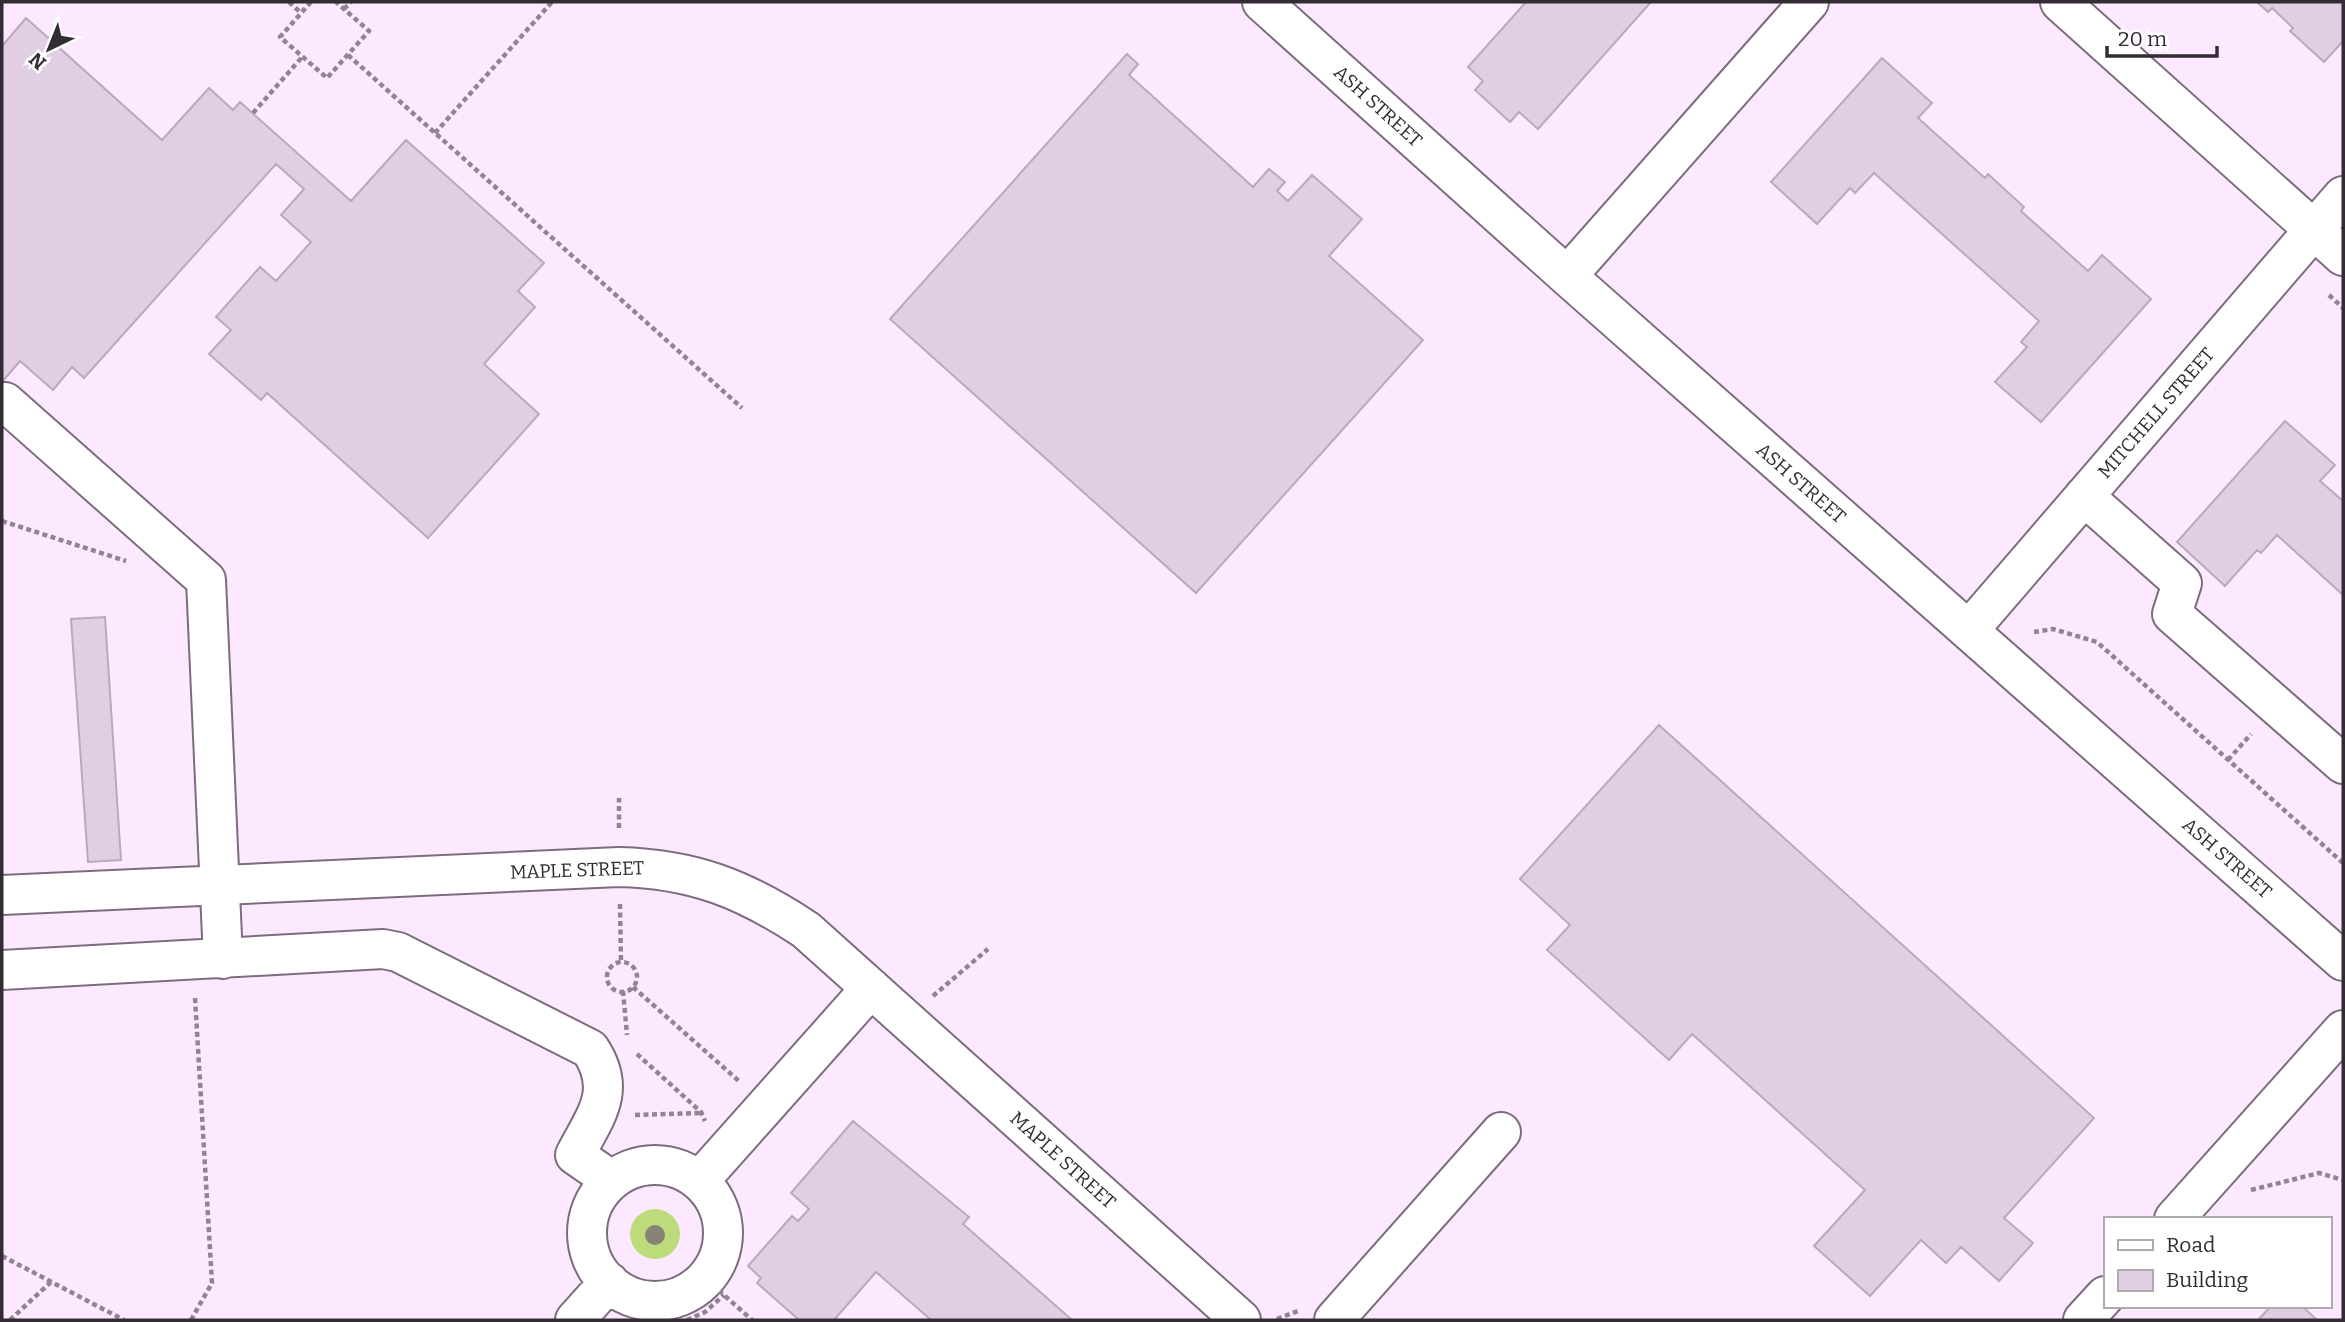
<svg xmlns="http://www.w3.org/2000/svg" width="2345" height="1322" viewBox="0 0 2345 1322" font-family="Bitter,serif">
<rect width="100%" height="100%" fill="#fce9ff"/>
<path fill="#bedb7b" d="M630 1234a25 25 0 1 1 50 0a25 25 0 1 1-50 0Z"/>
<path fill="#e1cee3" stroke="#bba8bd" stroke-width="2" d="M1526,2H1651L1538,129L1519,112L1510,122L1475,90L1483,81L1468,67Z
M2257,2H2343V41L2324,62L2290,31L2293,28L2272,8L2268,12Z
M26,18L162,140L209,88L233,110L240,102L351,201L406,140L544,263L518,291L535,307L484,364L539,414L428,538L267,393L261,400L209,354L231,330L216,317L260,267L276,281L311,242L281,215L304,189L276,164L84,378L72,367L53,390L20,361L2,382V46Z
M1127,54L1138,64L1129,75L1253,187L1269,169L1285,182L1277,191L1288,201L1312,175L1362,219L1329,256L1423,340L1196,593L890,319Z
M1882,58L1932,103L1918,118L1985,178L1988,174L2024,207L2021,211L2088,271L2102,255L2151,299L2041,422L1995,382L2027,347L2021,342L2039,321L1874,173L1855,193L1850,188L1817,224L1771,182Z
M2285,421L2335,465L2320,481L2343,501V595L2277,535L2261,553L2257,550L2225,586L2177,542Z
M105,617L121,860L88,862L71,619Z
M1659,725L2094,1118L2004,1218L2033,1243L1999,1281L1961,1247L1946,1263L1921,1240L1870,1296L1814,1246L1865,1190L1692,1034L1669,1060L1547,950L1570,925L1520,879Z
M853,1121L969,1217L963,1224L1072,1320H931L876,1272L834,1320H799L757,1283L761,1278L748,1266L792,1216L798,1221L809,1209L791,1193Z
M2271,1306H2302L2317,1320H2258Z"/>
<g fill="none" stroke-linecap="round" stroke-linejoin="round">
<g stroke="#7d6c7e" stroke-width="42">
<path id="minor" d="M1262,2L1567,276L2343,961
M2060,2L2343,256
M1567,276L1809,2
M5,402L206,580L223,959
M2084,496L2182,583L2172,614L2343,764
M1969,630L2343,196
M2,895L619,867C694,869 744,889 806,930L1241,1320
M2,970L383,949L398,952L590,1049C618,1091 595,1116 575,1155L611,1180
M587 1233a68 68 0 1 1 136 0a68 68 0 1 1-136 0Z
M700,1180L871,988
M2174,1219L2343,1030
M575,1320L609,1282
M1334,1320L1501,1132
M2083,1320L2105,1296"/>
</g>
<path stroke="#918492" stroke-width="4.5" stroke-dasharray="5 3.5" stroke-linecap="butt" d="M289,2L301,13
M311,2L280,37L327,78L369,31L336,2
M344,9L351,2
M348,55L742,408
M253,113L303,56
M435,133L552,2
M2329,295L2343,308
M2,521L126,561
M2034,632L2053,629L2097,642L2343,863
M2228,760L2251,734
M619,828V798
M620,904L621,962
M607 977a15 15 0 1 1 30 0a15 15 0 1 1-30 0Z
M633,987L740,1082
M623,991L627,1035
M933,996L988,949
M637,1054L701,1112L705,1121
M635,1115L700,1113
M2251,1190L2319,1173L2343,1180
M2,1256L124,1320
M706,1279L752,1320
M1277,1319L1298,1311
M10,1320L53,1280
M191,1320L212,1283L195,998
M687,1320L705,1312L724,1295"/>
<use href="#minor" stroke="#fff" stroke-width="38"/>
</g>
<circle fill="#868477" cx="655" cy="1235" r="10"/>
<g text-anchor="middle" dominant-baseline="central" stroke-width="6" stroke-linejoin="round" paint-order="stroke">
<g font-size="19" fill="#342c34" stroke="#fff">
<text transform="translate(1378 106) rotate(42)">ASH STREET</text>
<text transform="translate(2156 413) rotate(-49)">MITCHELL STREET</text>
<text transform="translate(1801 483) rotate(41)">ASH STREET</text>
<text transform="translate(2227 858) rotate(41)">ASH STREET</text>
<text transform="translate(577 870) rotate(-2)">MAPLE STREET</text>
<text transform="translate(1063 1160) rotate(42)">MAPLE STREET</text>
</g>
</g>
<rect width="2345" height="1322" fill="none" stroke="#342c34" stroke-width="7"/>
<rect x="2104" y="1217" width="228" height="91" fill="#ffffff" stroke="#aeabae" stroke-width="2"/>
<rect x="2118" y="1240" width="35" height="10" fill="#ffffff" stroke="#aeabae" stroke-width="2"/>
<text x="2166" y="1252" font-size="21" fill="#342c34">Road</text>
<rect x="2118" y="1270" width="35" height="21" fill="#e1cee3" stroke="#aeabae" stroke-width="2"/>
<text x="2166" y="1287" font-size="21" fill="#342c34">Building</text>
<g transform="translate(49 49) rotate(223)" stroke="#ffffff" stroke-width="5" paint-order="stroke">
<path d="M0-5L12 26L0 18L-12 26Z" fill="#342c34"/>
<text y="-10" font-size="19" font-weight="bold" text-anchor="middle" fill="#342c34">N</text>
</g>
<path d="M2107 46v10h110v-10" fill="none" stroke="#342c34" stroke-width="3.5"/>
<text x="2118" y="46" font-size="21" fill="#342c34" stroke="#ffffff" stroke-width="5" paint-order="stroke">20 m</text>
</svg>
